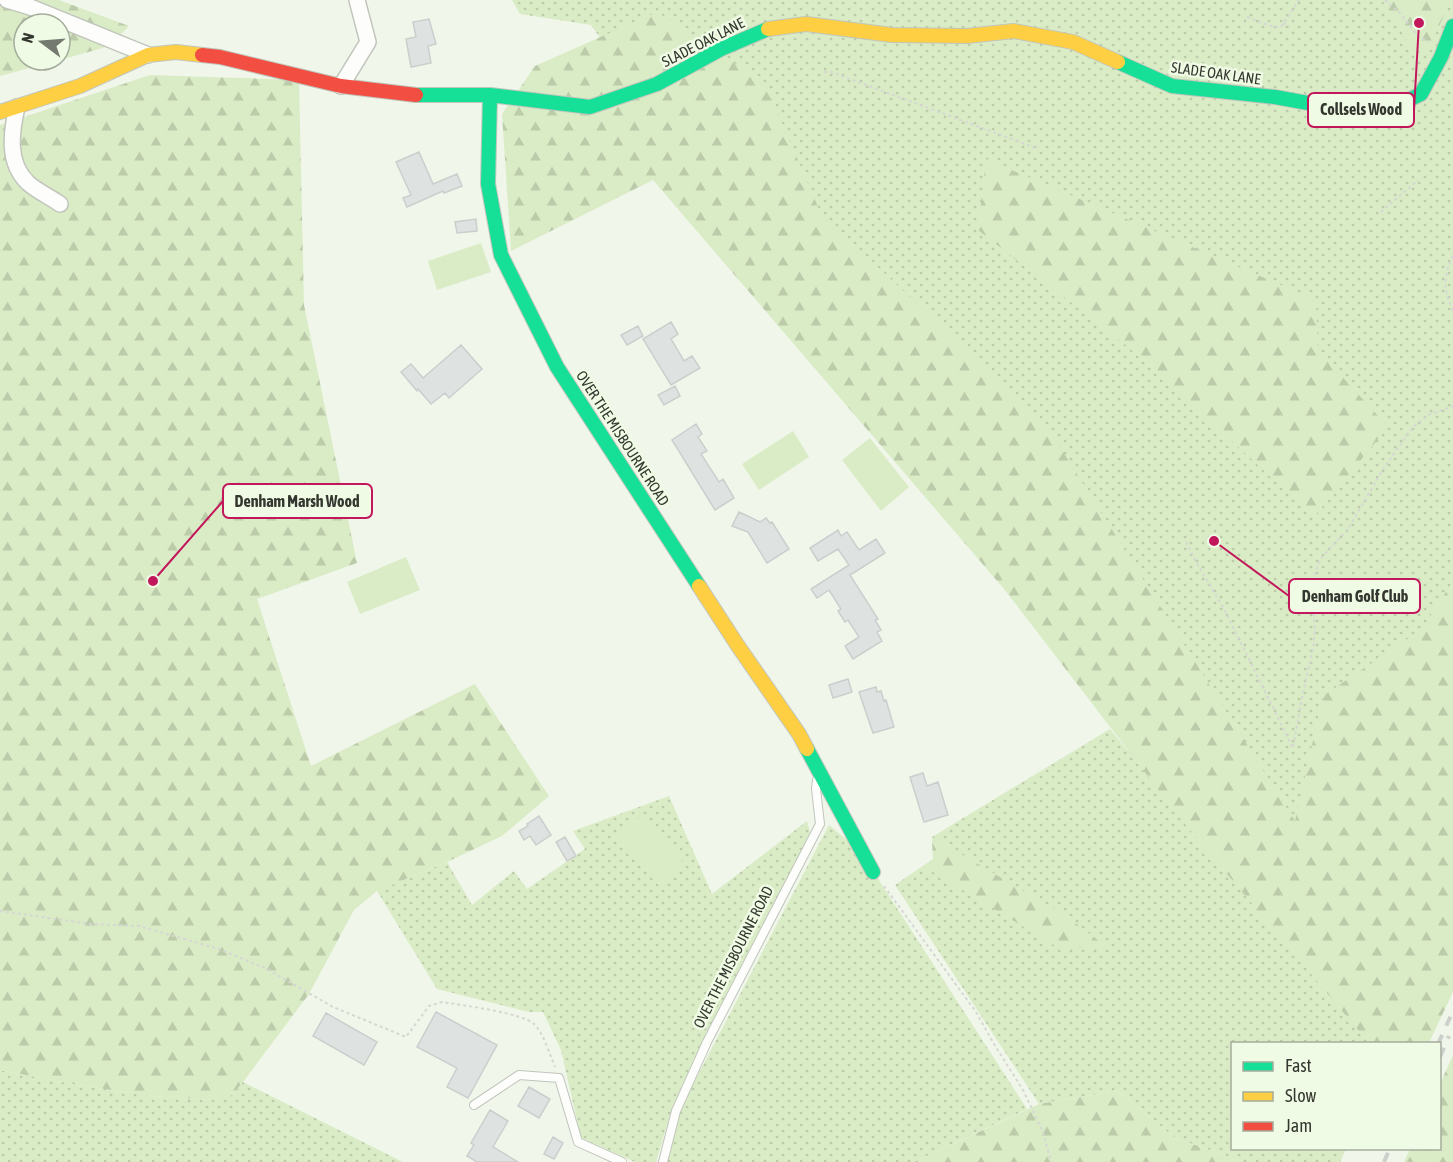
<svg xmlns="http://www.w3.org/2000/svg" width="1453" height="1162" viewBox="0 0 1453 1162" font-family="'Asap Condensed',sans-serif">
<defs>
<pattern id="grass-dots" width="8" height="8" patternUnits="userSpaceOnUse" patternTransform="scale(1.5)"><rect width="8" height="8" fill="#daecc6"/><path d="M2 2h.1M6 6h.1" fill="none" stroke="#bccbaa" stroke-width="1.8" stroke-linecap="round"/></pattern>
<pattern id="forest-firs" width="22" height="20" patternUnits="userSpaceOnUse" patternTransform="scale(1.5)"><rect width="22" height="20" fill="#daecc6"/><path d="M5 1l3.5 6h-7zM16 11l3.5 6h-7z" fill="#bccbaa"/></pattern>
</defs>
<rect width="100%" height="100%" fill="#f0f6ea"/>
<path fill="url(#grass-dots)" d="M512,0H1453V803L1379,1043L1232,1044V1148L1346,1149L1340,1162H1244L1175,1138L1117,1091L1039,1104L895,885L933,859L932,837L1110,729L1295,954L848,385L591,25L520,14Z
M669,796L712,894L807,821L811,837L680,1090L670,1115L656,1162H635L581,1138L561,1050L543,1012H529L437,989L377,891L447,862L472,905L514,871L527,889L585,849L573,831Z
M829,825L860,851L1027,1109L914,1162H667L682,1105Z
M0,1070L78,1085L151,1096L209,1100L232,1095L243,1082L403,1162H0Z"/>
<path fill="url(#forest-firs)" d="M0,0H59L129,26L110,46L60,60V24H24V60H59L0,76Z
M1382,0H1451L1426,55L1411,47Z
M657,12L765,83L821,214L1045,423L1295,821L1323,696L1422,629L1453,581V992L1429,1043H1369L1180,818L1004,589L653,180L511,251L502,114L535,66Z
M150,75L299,80L304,305L357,563L257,599L311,766L475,684L549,796L502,836L447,862L377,891L354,910L309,994L243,1082L232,1095L210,1100L151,1096L78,1085L0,1070V125Z
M986,159L1316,300L1318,350L1388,427L1314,517L1141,357L978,230Z
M932,837L1068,917L1109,949L1057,947L923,866L933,859Z
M1453,1055V1162H1404L1410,1149L1440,1148V1084Z
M1117,1091L1175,1138L1244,1162H914L1039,1104Z"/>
<path fill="#daecc6" d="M481,243L491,272L437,290L428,261Z
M793,431L809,457L759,490L742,464Z
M870,438L909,487L881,511L842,460Z
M406,557L420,590L360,614L347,582Z
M644,814L686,866L660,887L618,835Z"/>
<path fill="#dee3e1" stroke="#cacfcd" stroke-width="1.5" d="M429,19L436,44L428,46L431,63L411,67L406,39L416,37L413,22Z
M419,152L433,184L457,174L462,186L444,193L443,191L407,207L403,198L411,195L396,162Z
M476,219L477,231L457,233L455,222Z
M671,322L678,334L671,339L684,361L692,356L700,368L671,385L643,339Z
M638,326L643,336L627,345L621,335Z
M461,345L482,369L449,398L445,393L431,404L418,389L417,391L401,372L411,364L423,378Z
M675,386L680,396L664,405L658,395Z
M696,424L702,434L698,437L707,451L701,454L719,482L723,479L734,498L715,510L672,440Z
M739,512L760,522L766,518L770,523L772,522L789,549L767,563L748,532L732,526Z
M838,530L841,536L847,532L859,550L876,539L885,553L850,575L878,619L875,620L881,630L877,632L882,641L853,659L845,646L859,637L848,620L845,622L838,611L841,609L829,590L817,598L811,589L849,565L838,549L818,561L810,548Z
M848,679L852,692L833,698L829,685Z
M876,687L877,692L881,691L884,701L886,700L894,727L873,733L859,692Z
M923,773L927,786L938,782L948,815L924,822L910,777Z
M539,816L551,835L536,845L530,836L524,840L519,831L528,826L527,824Z
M565,837L576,856L567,861L556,842Z
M436,1012L497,1045L468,1098L447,1087L457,1068L417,1047Z
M326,1013L377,1042L364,1065L313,1036Z
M529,1087L550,1099L539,1118L518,1106Z
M490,1110L508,1121L493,1147L518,1162H477L467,1156L474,1145L471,1143Z
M553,1137L563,1143L554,1159L544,1154Z"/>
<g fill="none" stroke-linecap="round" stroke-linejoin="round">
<g stroke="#c1c5bc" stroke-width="10">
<path id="lane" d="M474,1105L519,1075L559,1078L578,1142L622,1162
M663,1162L676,1111L707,1042L820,824L816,789L817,780"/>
</g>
<g stroke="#c1c5bc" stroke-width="18">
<path id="street" d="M7,0L30,7L148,55
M341,86L368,42L357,0
M17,107C11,133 7,163 28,183C37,191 50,197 60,204"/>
</g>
<g stroke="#c1c5bc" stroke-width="16">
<path id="fast" d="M1118,62L1172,86L1275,97L1352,111L1392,108L1421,94L1441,57L1453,26
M416,95H490L590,107L657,84L721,49L768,29
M490,95L488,184L501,255L557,367L699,586
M807,749L873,872"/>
</g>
<g stroke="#c1c5bc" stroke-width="16">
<path id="slow" d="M768,29L806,24L892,35L967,36L1014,31L1073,42L1118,62
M0,112L80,86L148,55L176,52L202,55
M699,586L738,646L799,734L807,749"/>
</g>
<g stroke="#c1c5bc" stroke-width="16">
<path id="jam" d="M202,55L220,57L341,86L416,95"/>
</g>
<path stroke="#d5d7d3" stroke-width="2" stroke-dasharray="3 3" stroke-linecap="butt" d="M1385,0L1401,14L1418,36L1428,42
M1247,17L1274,27H1281L1299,0
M1283,23L1289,27
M824,72H832L842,76L1036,148
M1381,212L1418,180
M1453,256C1443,277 1443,289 1453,311
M1186,542L1195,560L1224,609L1293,748L1303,693L1313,649L1315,628L1312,592L1314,576L1321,558L1348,529L1385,466L1413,427L1428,415L1453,406
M884,886L976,1012L994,1044L1023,1090L1043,1132L1051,1162
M0,911L91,924L139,926L219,949L267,969L333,1007L406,1037L429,1006L442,1002C461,1005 523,1013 534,1024C543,1032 550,1055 555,1067"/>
<use href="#lane" stroke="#fdfefc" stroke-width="8"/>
<use href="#street" stroke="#fdfefc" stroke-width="15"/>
<use href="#fast" stroke="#16e098" stroke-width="14"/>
<use href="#slow" stroke="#ffcf43" stroke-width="14"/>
<use href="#jam" stroke="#f24e42" stroke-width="14"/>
<path stroke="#ced0cd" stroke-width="4" stroke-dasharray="10 10" stroke-linecap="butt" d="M1438,1044L1453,1011
M1440,1057L1449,1036
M1384,1162L1390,1148"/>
</g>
<g text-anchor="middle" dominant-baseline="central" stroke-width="5" stroke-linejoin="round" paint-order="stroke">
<g font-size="15" fill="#33372f" stroke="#f0fbe5">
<text transform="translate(703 42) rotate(-27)">SLADE OAK LANE</text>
<text transform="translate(1216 73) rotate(8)">SLADE OAK LANE</text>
<text transform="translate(623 438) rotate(57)">OVER THE MISBOURNE ROAD</text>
<text transform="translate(733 957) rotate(-63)">OVER THE MISBOURNE ROAD</text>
</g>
</g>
<path fill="none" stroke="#c2185b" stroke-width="2" d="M1419 23L1414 110M153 581L223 501M1214 541L1289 596"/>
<g fill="#c2185b" stroke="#f0fbe5" stroke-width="2">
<circle cx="1419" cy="23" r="6"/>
<circle cx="153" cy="581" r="6"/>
<circle cx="1214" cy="541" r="6"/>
</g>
<g fill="#f0fbe5" stroke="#c2185b" stroke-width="2">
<rect x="1308" y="93" width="106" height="34" rx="6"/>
<rect x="223" y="484" width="149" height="34" rx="6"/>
<rect x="1289" y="579" width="131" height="34" rx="6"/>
</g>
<g font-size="16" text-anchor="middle" font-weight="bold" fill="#33372f">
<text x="1361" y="115">Collsels Wood</text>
<text x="297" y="507">Denham Marsh Wood</text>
<text x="1355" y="602">Denham Golf Club</text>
</g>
<rect x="1231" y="1042" width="210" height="108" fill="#f0fbe5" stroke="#a4ad9c" stroke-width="1.5"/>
<rect x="1243" y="1062" width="30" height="9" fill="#16e098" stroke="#a4ad9c" stroke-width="1.5"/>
<text x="1285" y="1072" font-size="18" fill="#33372f">Fast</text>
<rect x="1243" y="1092" width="30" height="9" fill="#ffcf43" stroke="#a4ad9c" stroke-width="1.5"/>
<text x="1285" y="1102" font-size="18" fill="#33372f">Slow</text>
<rect x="1243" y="1122" width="30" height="9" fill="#f24e42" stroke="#a4ad9c" stroke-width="1.5"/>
<text x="1285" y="1132" font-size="18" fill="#33372f">Jam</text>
<g transform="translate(42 42) rotate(286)"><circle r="28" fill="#f0fbe5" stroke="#a4ad9c" stroke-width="1.5"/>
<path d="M0-4.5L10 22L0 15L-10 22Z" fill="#757a70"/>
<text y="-9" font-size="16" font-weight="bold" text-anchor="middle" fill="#33372f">N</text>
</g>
</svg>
